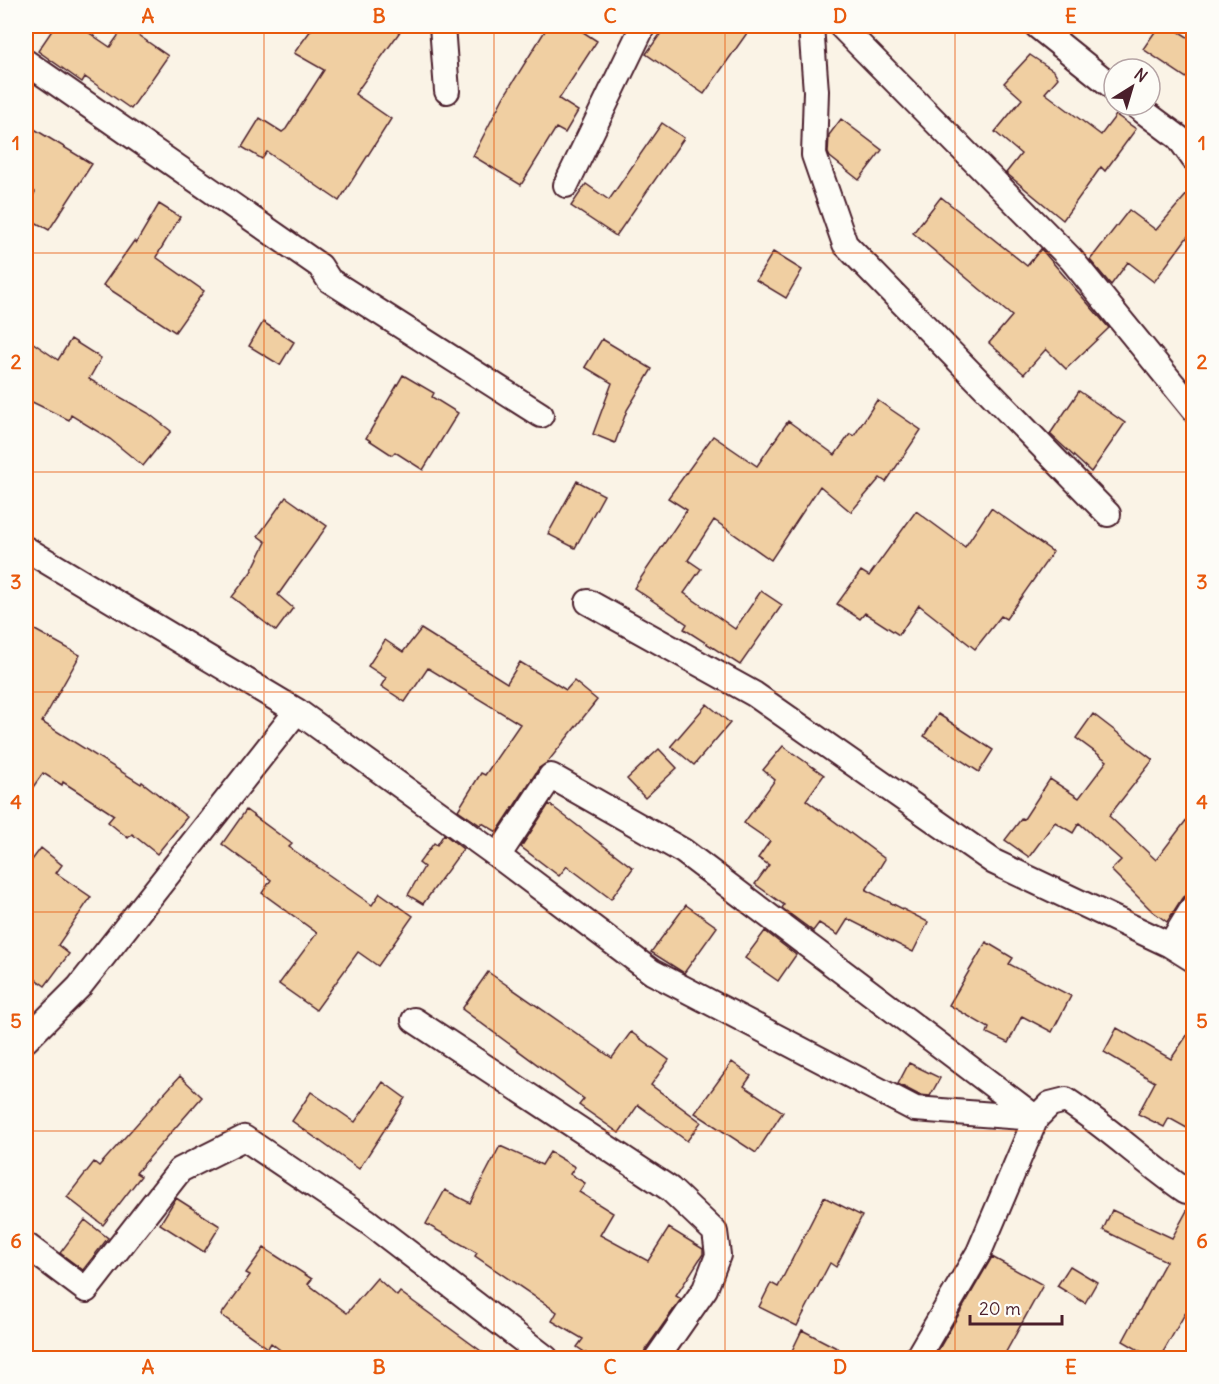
<svg xmlns="http://www.w3.org/2000/svg" width="1219" height="1384" viewBox="0 0 1219 1384" font-family="Delius,sans-serif">
<rect width="100%" height="100%" fill="#faf3e6"/>
<filter id="ink" filterUnits="userSpaceOnUse"><feTurbulence type="fractalNoise" baseFrequency=".0167" numOctaves="2"/><feDisplacementMap in="SourceGraphic" scale="12" xChannelSelector="R" yChannelSelector="G"/><feConvolveMatrix kernelMatrix="1 2 1 2 8 2 1 2 1" color-interpolation-filters="sRGB"/></filter>
<g filter="url(#ink)">
<path fill="#f0cfa2" stroke="#4a1f2b" stroke-width="1.5" d="M55,26H79L110,47L125,26L168,56L131,109L85,77L82,82L38,51Z
M314,26H404L355,94L391,119L339,201L267,152L262,159L242,147L260,118L282,132L286,129L324,70L294,53Z
M548,26H574L597,41L559,99L578,111L565,133L556,128L521,185L473,156L503,98Z
M666,26H752L704,94L646,54Z
M1159,26H1170L1194,41V83L1143,49Z
M1030,55L1054,71L1058,78L1045,93L1101,135L1116,115L1136,129L1105,171L1101,167L1063,220L1006,173L1021,154L995,132L1022,99L1004,83Z
M841,119L882,150L859,180L830,157L828,153L829,135Z
M662,123L684,138L616,236L571,206L586,184L609,200Z
M26,124L92,164L49,230L26,217V209L35,192L26,186Z
M1194,186V228L1154,282L1128,262L1111,285L1090,260L1129,210L1156,230Z
M941,197L1027,266L1041,249L1109,328L1066,369L1046,349L1024,374L989,343L1012,316L913,233Z
M159,204L180,217L156,257L204,291L175,332L103,285L134,241L136,243Z
M773,252L802,270L786,298L756,280Z
M263,322L294,342L280,365L249,346Z
M26,338L58,360L71,339L101,358L89,379L148,413L171,431L143,466L110,439L71,415L69,420L26,399Z
M602,339L652,369L627,410L615,443L593,434L612,383L585,367Z
M403,375L434,393L432,397L458,413L423,470L395,452L392,455L366,438Z
M1079,391L1125,423L1091,472L1050,434Z
M877,400L921,430L886,482L880,478L851,512L820,486L771,560L714,520L688,560L701,569L684,593L735,629L761,591L782,605L740,665L684,629L687,624L634,588L687,510L668,498L713,436L757,466L788,421L835,455L850,434L854,436Z
M577,481L604,495L575,548L548,534Z
M286,497L327,526L278,595L293,608L276,631L232,597L251,572L266,542L258,536Z
M991,508L1053,552L1006,619L1001,616L975,649L919,605L899,635L865,613L860,619L837,604L861,571L869,576L916,511L965,547Z
M26,625L80,655L42,722L141,784L142,782L187,817L157,854L132,834L128,838L108,822L114,815L63,782L62,785L43,773L26,797Z
M421,629L507,683L520,662L566,690L574,681L597,700L547,763L539,768L497,832L482,823L480,825L458,810L481,773L485,775L520,724L428,668L405,702L381,686L386,678L368,666L385,640L403,652Z
M707,704L730,723L694,765L671,746Z
M938,714L993,750L979,772L924,736Z
M1093,714L1153,760L1109,816L1156,860L1194,810V892L1182,898L1167,922L1152,911L1111,870L1121,860L1079,823L1073,833L1055,822L1029,857L1005,840L1022,818L1024,819L1050,779L1079,798L1107,761L1076,738Z
M783,746L824,775L806,800L885,859L866,890L928,922L913,952L848,919L838,935L819,923L813,931L782,908L784,905L755,884L769,865L758,858L770,841L744,823L775,780L763,770Z
M659,749L677,768L645,798L627,779Z
M549,804L633,868L611,899L567,866L559,876L521,847Z
M246,810L292,844L289,847L372,905L380,893L413,916L378,966L358,952L316,1010L279,984L317,933L262,893L271,880L222,844Z
M444,834L463,849L423,904L408,895L424,867L419,863L434,843L437,845Z
M41,848L62,865L56,873L91,897L58,945L69,954L45,986L26,972V868Z
M686,905L717,927L684,973L651,952Z
M765,931L796,955L778,981L745,958Z
M986,942L1013,958L1009,964L1071,996L1052,1032L1022,1016L1008,1043L987,1033L989,1028L949,1005Z
M488,972L612,1058L631,1032L669,1060L651,1085L701,1122L687,1141L638,1105L619,1133L579,1105L584,1099L462,1009Z
M1194,1025V1132L1169,1118L1164,1127L1138,1114L1155,1082L1104,1052L1117,1028L1171,1059Z
M732,1062L751,1076L744,1086L783,1112L756,1153L695,1113Z
M909,1063L940,1078L930,1096L919,1095L898,1084Z
M180,1076L202,1097L136,1173L141,1176L103,1225L67,1197L94,1162L99,1166Z
M383,1082L405,1098L359,1169L292,1121L311,1092L355,1122Z
M500,1146L542,1165L550,1152L575,1167L570,1174L585,1183L579,1192L613,1213L600,1235L648,1261L669,1228L703,1249V1254L676,1296L681,1299L645,1350L642,1359H595L577,1347L583,1339L552,1321L557,1312L475,1256L477,1253L426,1224L445,1190L470,1203Z
M824,1197L862,1216L836,1267L830,1263L797,1326L759,1307L771,1283L778,1287Z
M176,1198L220,1226L204,1252L160,1224Z
M1190,1205H1194V1298L1159,1359H1154L1123,1341L1166,1261L1103,1230L1112,1210L1172,1238Z
M85,1220L108,1238L83,1270L60,1253Z
M264,1248L312,1279L308,1284L347,1313L377,1278L397,1296L400,1292L492,1359H292L271,1343L268,1348L221,1315L250,1275L246,1273Z
M992,1257L1043,1285L1002,1359H933Z
M1070,1266L1097,1282L1085,1303L1057,1286Z
M802,1330L858,1359H788Z"/>
<g fill="none" stroke-linecap="round" stroke-linejoin="round">
<g stroke="#4a1f2b" stroke-width="28">
<path id="street" d="M442,26L447,91
M811,26L816,91L814,155L845,244L1108,514
M841,26L1071,259L1194,410
M1037,26L1114,88
M26,62L320,266L329,280L541,415
M1135,105L1179,138L1194,159
M566,185L643,26
M26,549L297,711L498,856L652,972L915,1109L1036,1118L1050,1104L1066,1100C1109,1128 1144,1162 1186,1191H1194
M588,602L754,694L994,862L1170,945L1194,960
M498,856L551,776L683,851L1036,1118L979,1252L917,1358
M1170,945L1194,906
M414,1020L670,1189L715,1232L718,1255L705,1289L657,1358
M26,1040L79,987L297,711
M26,1245L86,1290L180,1170L244,1138L367,1221L546,1358"/>
</g>
<use href="#street" stroke="#fdfcf7" stroke-width="24"/>
</g>
</g>
<path fill="none" stroke="#e8590c" stroke-width="1.5" stroke-opacity="0.55" d="M264,26V1358M494,26V1358M725,26V1358M955,26V1358M26,253H1194M26,472H1194M26,692H1194M26,912H1194M26,1131H1194"/>
<rect width="1219" height="1384" fill="none" stroke="#fdfcf7" stroke-width="66"/>
<g transform="translate(1132 87) rotate(37)"><circle r="28" fill="#fdfcf7" stroke="#b5a4a5" stroke-width="1.5"/>
<path d="M0-4.5L10 22L0 15L-10 22Z" fill="#4a1f2b"/>
<text y="-9" font-size="16" font-weight="bold" text-anchor="middle" fill="#4a1f2b">N</text>
</g>
<path d="M970 1315v9h92v-9" fill="none" stroke="#4a1f2b" stroke-width="3"/>
<text x="979" y="1315" font-size="18" fill="#4a1f2b" stroke="#fdfcf7" stroke-width="4.5" paint-order="stroke">20 m</text>
<rect x="33" y="33" width="1153" height="1318" fill="none" stroke="#e8590c" stroke-width="2"/>
<g font-size="20" text-anchor="middle" font-weight="bold" fill="#e8590c">
<text x="148" y="23">A</text>
<text x="379" y="23">B</text>
<text x="610" y="23">C</text>
<text x="840" y="23">D</text>
<text x="1071" y="23">E</text>
<text x="16" y="150">1</text>
<text x="1202" y="150">1</text>
<text x="16" y="369">2</text>
<text x="1202" y="369">2</text>
<text x="16" y="589">3</text>
<text x="1202" y="589">3</text>
<text x="16" y="809">4</text>
<text x="1202" y="809">4</text>
<text x="16" y="1028">5</text>
<text x="1202" y="1028">5</text>
<text x="16" y="1248">6</text>
<text x="1202" y="1248">6</text>
<text x="148" y="1374">A</text>
<text x="379" y="1374">B</text>
<text x="610" y="1374">C</text>
<text x="840" y="1374">D</text>
<text x="1071" y="1374">E</text>
</g>
</svg>
